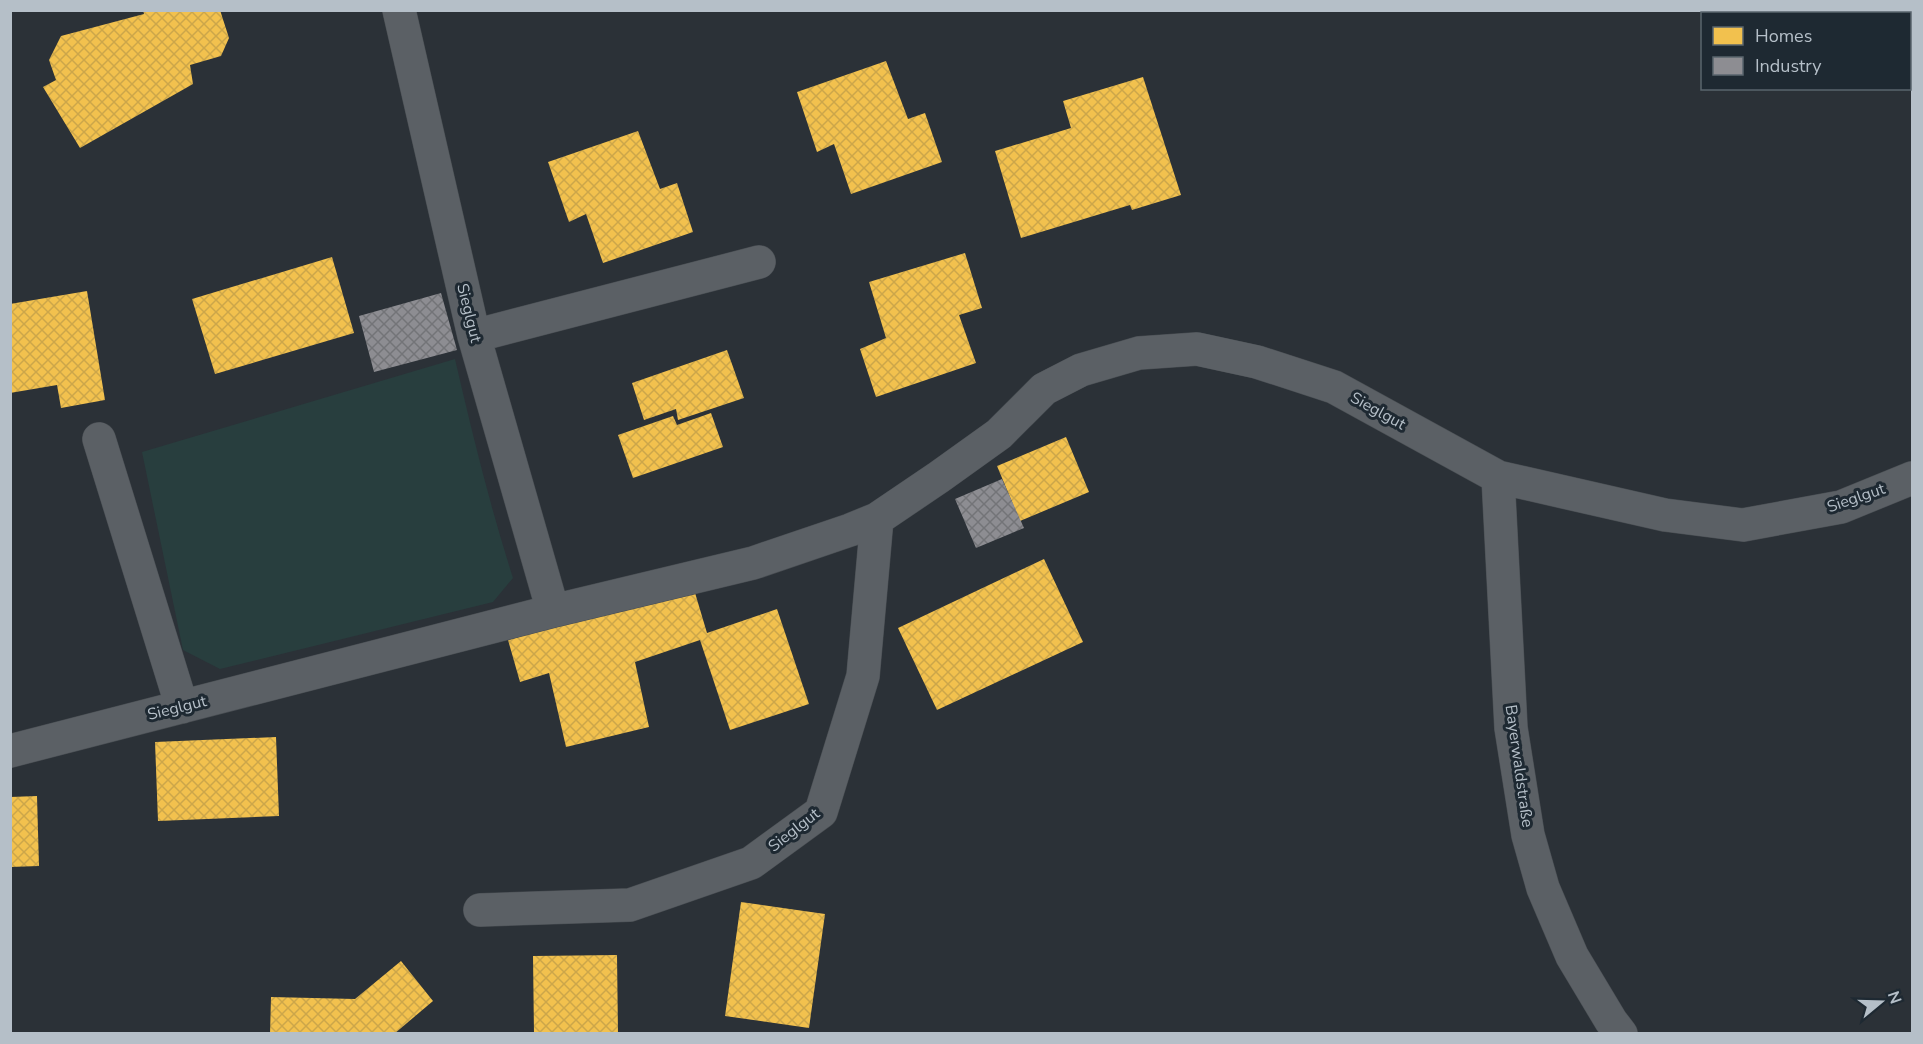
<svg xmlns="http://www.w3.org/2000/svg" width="1923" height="1044" viewBox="0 0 1923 1044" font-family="'Nunito Sans',sans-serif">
<defs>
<pattern id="homes-cross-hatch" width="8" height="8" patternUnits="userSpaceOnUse" patternTransform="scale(1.5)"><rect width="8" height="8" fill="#f2c14e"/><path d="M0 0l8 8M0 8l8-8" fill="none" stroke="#cca64a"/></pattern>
<pattern id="industry-cross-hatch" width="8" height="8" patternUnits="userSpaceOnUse" patternTransform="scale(1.5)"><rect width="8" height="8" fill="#8d8d92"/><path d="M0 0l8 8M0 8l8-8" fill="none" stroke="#737478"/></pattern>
</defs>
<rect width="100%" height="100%" fill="#2b3137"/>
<path fill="#283e3e" d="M455,359C472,433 490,506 513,578L493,602L220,669L183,650L142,452Z"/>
<path fill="url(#homes-cross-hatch)" d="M143,10H220L229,38L221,56L190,65L193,84L80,148L43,87L56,80L49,60L61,36L144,14Z
M886,61L908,119L925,113L942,162L851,194L834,144L817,152L797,92Z
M1143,77L1181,195L1132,210L1130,205L1021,238L995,151L1071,128L1063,101Z
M638,131L660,189L677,183L693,232L603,263L586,214L569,222L548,162Z
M965,253L982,308L959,315L976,363L876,397L860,349L886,338L869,282Z
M332,257L354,333L215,374L192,299Z
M87,291L105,400L61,408L57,385L10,393V304Z
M727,350L744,398L678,420L676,409L644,420L632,383Z
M711,413L723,447L633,478L618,435L673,416L677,425Z
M1066,437L1089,492L1020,521L997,466Z
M1044,559L1083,642L937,710L898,628Z
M693,586L707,633L777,609L809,704L730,730L700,640L635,662L649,727L566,747L549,673L520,682L508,640Z
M276,737L279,816L158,821L155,742Z
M37,796L39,866L10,867V797Z
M741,902L825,914L809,1028L725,1016Z
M617,955L618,1034H534L533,956Z
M401,961L433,1001L394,1034H270L271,997L355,999Z"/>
<path fill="url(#industry-cross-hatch)" d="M441,293L457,350L374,372L359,316Z
M1002,479L1024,528L976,548L955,499Z"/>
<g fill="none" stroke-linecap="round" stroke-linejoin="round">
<g stroke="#484d52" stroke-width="34">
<path id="minor" d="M399,10L474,336L553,611
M474,336L759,262
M99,439L182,707
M1498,477L1511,728L1528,835L1543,888L1572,956L1611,1021L1621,1034
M10,751L553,611L753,563L850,530L877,519L939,477L999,434L1044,389L1081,370L1139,353L1197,349L1257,362L1334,387L1498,477L1665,515L1743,525L1841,507L1912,478
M480,910L630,905L751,863L821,812L863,676L877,519"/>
</g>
<use href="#minor" stroke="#5b6065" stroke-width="33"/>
</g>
<g text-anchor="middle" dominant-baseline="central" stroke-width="6" stroke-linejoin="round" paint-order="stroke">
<g font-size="16" fill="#b5bfc8" stroke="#1e2932">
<text transform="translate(469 313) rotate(76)">Sieglgut</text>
<text transform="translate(1378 411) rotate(29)">Sieglgut</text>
<text transform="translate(1856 498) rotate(-19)">Sieglgut</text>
<text transform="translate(177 708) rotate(-14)">Sieglgut</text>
<text transform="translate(1519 766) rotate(82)">Bayerwaldstraße</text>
<text transform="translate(794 830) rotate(-38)">Sieglgut</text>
</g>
</g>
<rect width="1923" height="1044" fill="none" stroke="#b5bfc8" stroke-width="24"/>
<rect x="1701" y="12" width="210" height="78" fill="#1e2932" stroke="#5a656e" stroke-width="1.5"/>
<rect x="1713" y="27" width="30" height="18" fill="#f2c14e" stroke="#5a656e" stroke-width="1.5"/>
<text x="1755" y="42" font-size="18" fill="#b5bfc8">Homes</text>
<rect x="1713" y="57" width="30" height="18" fill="#8d8d92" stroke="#5a656e" stroke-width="1.5"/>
<text x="1755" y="72" font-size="18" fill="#b5bfc8">Industry</text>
<g transform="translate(1881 1002) rotate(71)" stroke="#1e2932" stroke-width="4.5" paint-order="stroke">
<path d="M0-4.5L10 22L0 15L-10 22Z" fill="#b5bfc8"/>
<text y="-9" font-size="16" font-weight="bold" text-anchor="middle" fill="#b5bfc8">N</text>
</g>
</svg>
